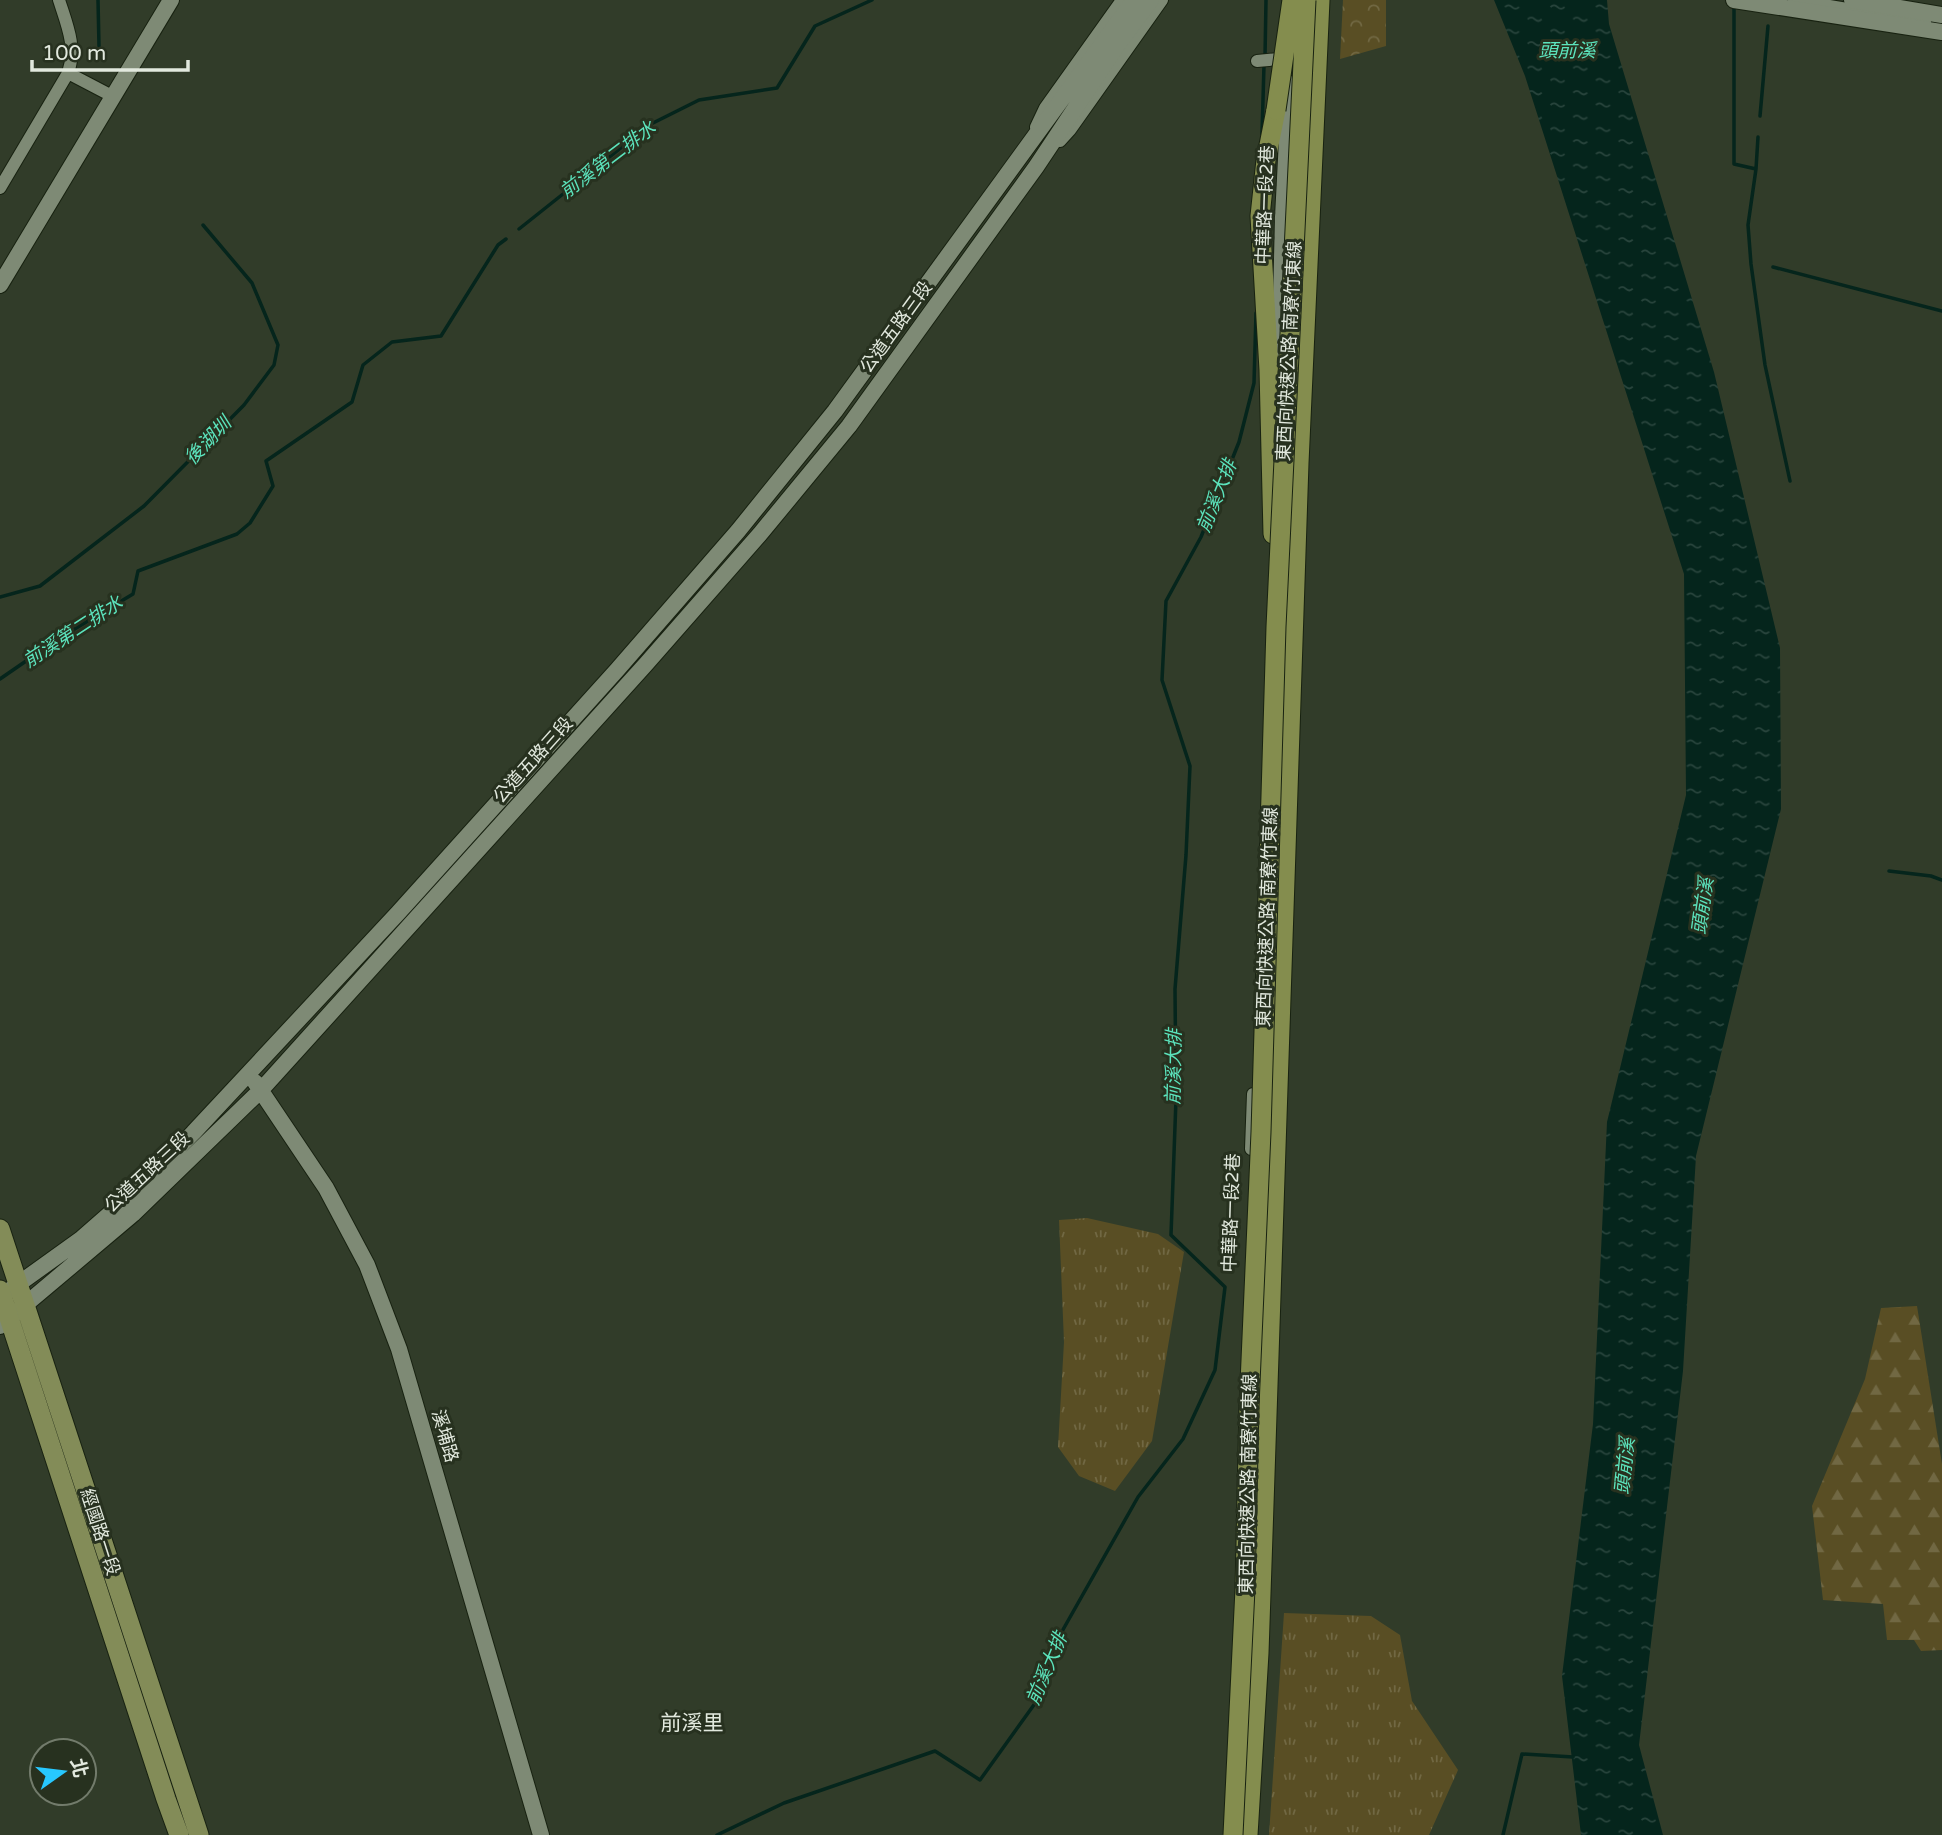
<svg xmlns="http://www.w3.org/2000/svg" width="1942" height="1835" viewBox="0 0 1942 1835" font-family="'Varela Round','Noto Sans TC',sans-serif">
<defs>
<pattern id="grass-tufts" width="24" height="20" patternUnits="userSpaceOnUse" patternTransform="scale(1.75)"><rect width="24" height="20" fill="#594e24"/><path d="M3 7l-1-3M5 7V3M7 7l1-3M15 17l-1-3M17 17v-4M19 17l1-3" fill="none" stroke="#716843"/></pattern>
<pattern id="forest-firs" width="22" height="20" patternUnits="userSpaceOnUse" patternTransform="scale(1.75)"><rect width="22" height="20" fill="#594e24"/><path d="M5 1l3.5 6h-7zM16 11l3.5 6h-7z" fill="#716843"/></pattern>
<pattern id="park-crowns" width="20" height="18" patternUnits="userSpaceOnUse" patternTransform="scale(1.75)"><rect width="20" height="18" fill="#594e24"/><path d="M2 6a3 3 0 1 1 6 0M12 15a3 3 0 1 1 6 0" fill="none" stroke="#716843"/></pattern>
<pattern id="water-ripples" width="26" height="14" patternUnits="userSpaceOnUse" patternTransform="scale(1.75)"><rect width="26" height="14" fill="#05251c"/><path d="M2 4q2-2 4 0t4 0M15 11q2-2 4 0t4 0" fill="none" stroke="#29453d"/></pattern>
</defs>
<rect width="100%" height="100%" fill="#313c29"/>
<path fill="url(#grass-tufts)" d="M1087,1218L1158,1234L1184,1252L1152,1441L1115,1491L1079,1476L1058,1447L1064,1342L1059,1220Z
M1284,1613L1371,1616L1400,1635L1412,1701L1458,1770L1429,1835H1269Z"/>
<path fill="url(#forest-firs)" d="M1917,1306L1942,1464V1650L1921,1651L1914,1640H1887L1883,1604L1823,1600L1812,1506L1865,1379L1881,1308Z"/>
<path fill="url(#park-crowns)" d="M1343,0H1386V46L1340,59Z"/>
<path fill="url(#water-ripples)" d="M1494,0H1607L1609,24L1714,372L1780,648L1781,809L1696,1156L1683,1371L1639,1745L1663,1835H1581L1562,1676L1593,1424L1607,1122L1686,795L1684,574L1525,76Z"/>
<g fill="none" stroke-linecap="round" stroke-linejoin="round">
<path stroke="#05251c" stroke-width="3.5" d="M98,0L99,46
M1734,4V164L1756,169L1748,225L1751,264L1765,365L1790,481
M1265,57L1266,0
M1760,116L1768,26
M1262,134L1264,65
M1756,169L1758,137
M519,229L651,124L699,100L777,88L815,26L872,0
M1773,267L1942,311
M0,597L40,586L144,506L244,405L274,365L278,345L252,283L203,225
M0,679L58,639L133,594L138,571L237,534L250,523L273,486L266,461L352,402L363,365L392,342L441,336L498,245L506,239
M1889,871L1931,876L1942,880
M717,1835L784,1803L935,1751L980,1780L1036,1702L1056,1642L1138,1497L1183,1439L1215,1370L1225,1287L1171,1235L1176,1099L1175,989L1186,855L1190,766L1162,680L1166,601L1201,537L1239,442L1254,383L1256,313
M1503,1835L1522,1754L1573,1757"/>
<g stroke="#182211" stroke-width="14">
<path id="minor" d="M1794,0L1925,22
M1257,61L1279,59
M68,73L112,96
M1036,127L1045,108L1122,0
M1060,141L1070,130L1162,0
M0,188L68,73C77,47 67,25 59,0
M1285,358L1278,342L1281,217L1288,81
M1251,1149L1253,1094"/>
</g>
<g stroke="#182211" stroke-width="18">
<path id="tertiary" d="M1734,0L1942,32
M1852,0L1942,15
M0,285L171,0
M255,1082L326,1188L367,1265L399,1349L541,1835
M10,1290L81,1239L137,1190L193,1133L398,913L617,670L738,531L835,411L1134,0
M0,1326L133,1214L261,1090L646,664L760,534L849,426L1036,167L1116,47L1151,0"/>
</g>
<g stroke="#182211" stroke-width="21">
<path id="primary" d="M0,1229L199,1835
M0,1290L166,1799L179,1835"/>
</g>
<g stroke="#182211" stroke-width="21">
<path id="trunk" d="M1273,534L1269,370L1260,216L1266,160L1276,110
M1248,1835L1259,1653L1299,463L1320,0"/>
</g>
<use href="#minor" stroke="#7e8a75" stroke-width="12"/>
<use href="#tertiary" stroke="#7e8a75" stroke-width="16"/>
<use href="#primary" stroke="#838c58" stroke-width="19"/>
<use href="#trunk" stroke="#848d4e" stroke-width="19"/>
<g stroke="#182211" stroke-width="21" stroke-linecap="butt">
<path id="trunk-bridge" d="M1276,110L1292,0
M1233,1835L1245,1589L1249,1406L1261,1132L1276,627L1306,0"/>
</g>
<use href="#trunk-bridge" stroke="#848d4e" stroke-width="19"/>
</g>
<g text-anchor="middle" dominant-baseline="central" stroke-width="6" stroke-linejoin="round" paint-order="stroke">
<g font-size="18" fill="#e2e9de" stroke="#27311f">
<text transform="translate(1265 205) rotate(-88)">中華路一段2巷</text>
<text transform="translate(896 327) rotate(-54)">公道五路三段</text>
<text transform="translate(1289 351) rotate(-87)">東西向快速公路 南寮竹東線</text>
<text transform="translate(533 760) rotate(-48)">公道五路三段</text>
<text transform="translate(1267 917) rotate(-88)">東西向快速公路 南寮竹東線</text>
<text transform="translate(147 1172) rotate(-43)">公道五路三段</text>
<text transform="translate(1231 1213) rotate(-88)">中華路一段2巷</text>
<text transform="translate(445 1436) rotate(74)">溪埔路</text>
<text transform="translate(1248 1484) rotate(-89)">東西向快速公路 南寮竹東線</text>
<text transform="translate(100 1532) rotate(72)">經國路一段</text>
</g>
<g font-size="19" font-style="italic" fill="#5ce4bd" stroke="#27311f">
<text x="1567" y="51">頭前溪</text>
<text transform="translate(608 160) rotate(-37)">前溪第二排水</text>
<text transform="translate(208 441) rotate(-46)">後湖圳</text>
<text transform="translate(1217 496) rotate(-68)">前溪大排</text>
<text transform="translate(73 632) rotate(-33)">前溪第二排水</text>
<text transform="translate(1703 906) rotate(-82)">頭前溪</text>
<text transform="translate(1174 1067) rotate(-89)">前溪大排</text>
<text transform="translate(1625 1466) rotate(-84)">頭前溪</text>
<text transform="translate(1047 1669) rotate(-67)">前溪大排</text>
</g>
<g font-size="21" fill="#e2e9de" stroke="#27311f">
<text x="692" y="1723">前溪里</text>
</g>
</g>
<g transform="translate(63 1772) rotate(76)"><circle r="33" fill="#27311f" stroke="#727b6b" stroke-width="2"/>
<path d="M0-5L12 26L0 18L-12 26Z" fill="#27c8ff"/>
<text y="-10" font-size="19" font-weight="bold" text-anchor="middle" fill="#e2e9de">北</text>
</g>
<path d="M32 60v10h156v-10" fill="none" stroke="#e2e9de" stroke-width="3.5"/>
<text x="42" y="60" font-size="21" fill="#e2e9de" stroke="#27311f" stroke-width="5" paint-order="stroke">100 m</text>
</svg>
